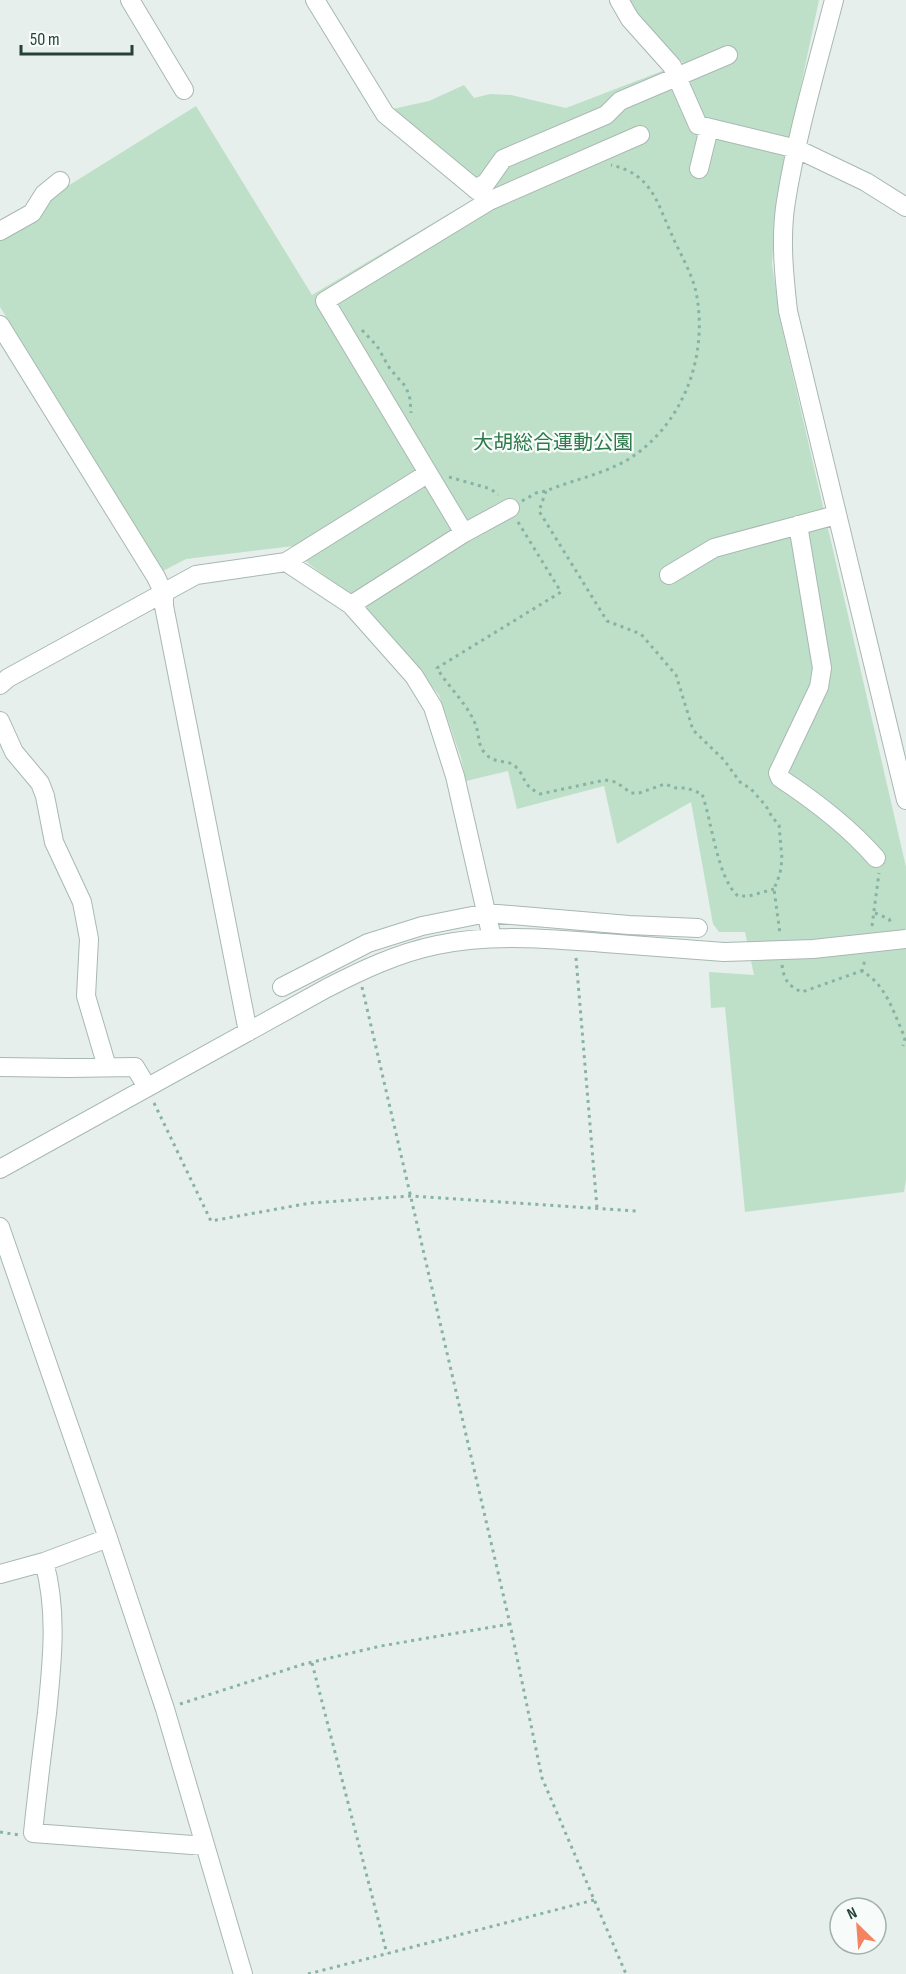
<svg xmlns="http://www.w3.org/2000/svg" width="906" height="1974" viewBox="0 0 906 1974" font-family="'Sofia Sans Condensed','Noto Sans JP',sans-serif">
<rect width="100%" height="100%" fill="#e6efeb"/>
<path fill="#bfe0c8" d="M624,0H819L777,199L772,264L781,324L906,867V1179L904,1192L745,1212L725,1007L711,1008L709,972L754,975L745,932H719L713,924L691,802L617,844L604,786L517,809L508,771L466,781L461,758L439,695L365,606L309,564L294,546L186,559L163,571L0,307V239L47,199L196,106L312,295L487,191L388,110L429,101L464,85L474,98L490,94L511,95L566,108L683,63L633,14Z"/>
<g fill="none" stroke-linecap="round" stroke-linejoin="round">
<g stroke="#a8b8b2" stroke-width="20">
<path id="minor" d="M130,0L184,90
M315,0L385,114L484,196
M619,0L630,19L672,66L698,125L797,149L866,182L906,207
M834,0C817,66 797,133 786,201C780,238 784,275 788,311L906,800
M699,169L709,128
M475,189L486,183L503,159L606,115L620,101L728,55
M0,231L32,213L44,194L60,181
M0,325L156,577L164,594V606L248,1032
M798,525L822,668L819,687L778,773L780,778C815,801 848,826 876,858
M464,533L325,301L489,201L640,135
M286,562L351,605L414,676L433,707L455,776L492,938
M669,575L714,548L836,515
M351,605L464,533L510,508
M0,685L8,678L196,575L286,562L427,474
M0,721L14,752L40,783L45,796L54,842L82,902L89,939L86,996L107,1067
M282,987L368,943L422,926L487,913L629,925L698,928
M0,1067L68,1068L135,1067L147,1087
M0,1169L327,988C362,970 398,953 437,945C492,933 550,939 605,943C645,946 684,949 724,952
M0,1227L108,1538L165,1709L243,1974
M44,1562C58,1611 52,1663 47,1713C42,1753 37,1793 33,1833L192,1845L204,1843
M0,1574L44,1562L108,1538"/>
</g>
<path stroke="#86b3a5" stroke-width="3" stroke-dasharray="3 4.5" stroke-linecap="butt" d="M362,330L377,346L390,369L406,387L410,399L411,413
M449,477L491,489L498,495
M546,491L539,511L607,621L641,634L676,675L693,730L724,760L740,782L751,789L766,806L772,817L779,825L782,859L780,874L774,889L780,934
M522,501L538,492L546,491C577,478 612,473 639,452C687,415 708,351 696,292C692,273 679,252 671,233C656,200 651,174 611,165
M518,522L561,592L437,668C448,687 468,704 476,726C479,734 478,745 484,752C495,766 508,758 516,767C528,780 520,783 540,794L605,780L616,782L631,793H639L665,784L676,788H687L702,794C712,821 717,878 738,896H749L774,889
M875,913L889,919L892,925
M872,926L879,873
M576,958L597,1208
M782,965C784,980 788,986 802,992L861,971C886,983 894,1014 905,1038L903,1046
M862,972L865,959
M362,987L510,1624L542,1778L626,1974
M154,1103L211,1221L310,1203L411,1196L636,1211
M312,1663L387,1954
M180,1704L304,1664L381,1646L510,1624
M0,1832L19,1835
M308,1974L594,1900"/>
<use href="#minor" stroke="#fff" stroke-width="18"/>
<g stroke="#a8b8b2" stroke-width="20" stroke-linecap="butt">
<path id="minor-bridge" d="M724,952L813,949L906,939"/>
</g>
<use href="#minor-bridge" stroke="#fff" stroke-width="18"/>
</g>
<g text-anchor="middle" dominant-baseline="central" stroke-width="4.5" stroke-linejoin="round" paint-order="stroke">
<g font-size="20" fill="#2d7a4b" stroke="#f7fbf9">
<text x="553" y="443">大胡総合運動公園</text>
</g>
</g>
<g transform="translate(858 1926) rotate(335)"><circle r="28" fill="#f7fbf9" stroke="#a3b1ad" stroke-width="1.5"/>
<path d="M0-4.5L10 22L0 15L-10 22Z" fill="#f4845f"/>
<text y="-9" font-size="16" font-weight="bold" text-anchor="middle" fill="#24423a">N</text>
</g>
<path d="M21 45v9h111v-9" fill="none" stroke="#24423a" stroke-width="3"/>
<text x="30" y="45" font-size="18" fill="#24423a" stroke="#f7fbf9" stroke-width="4.5" paint-order="stroke">50 m</text>
</svg>
